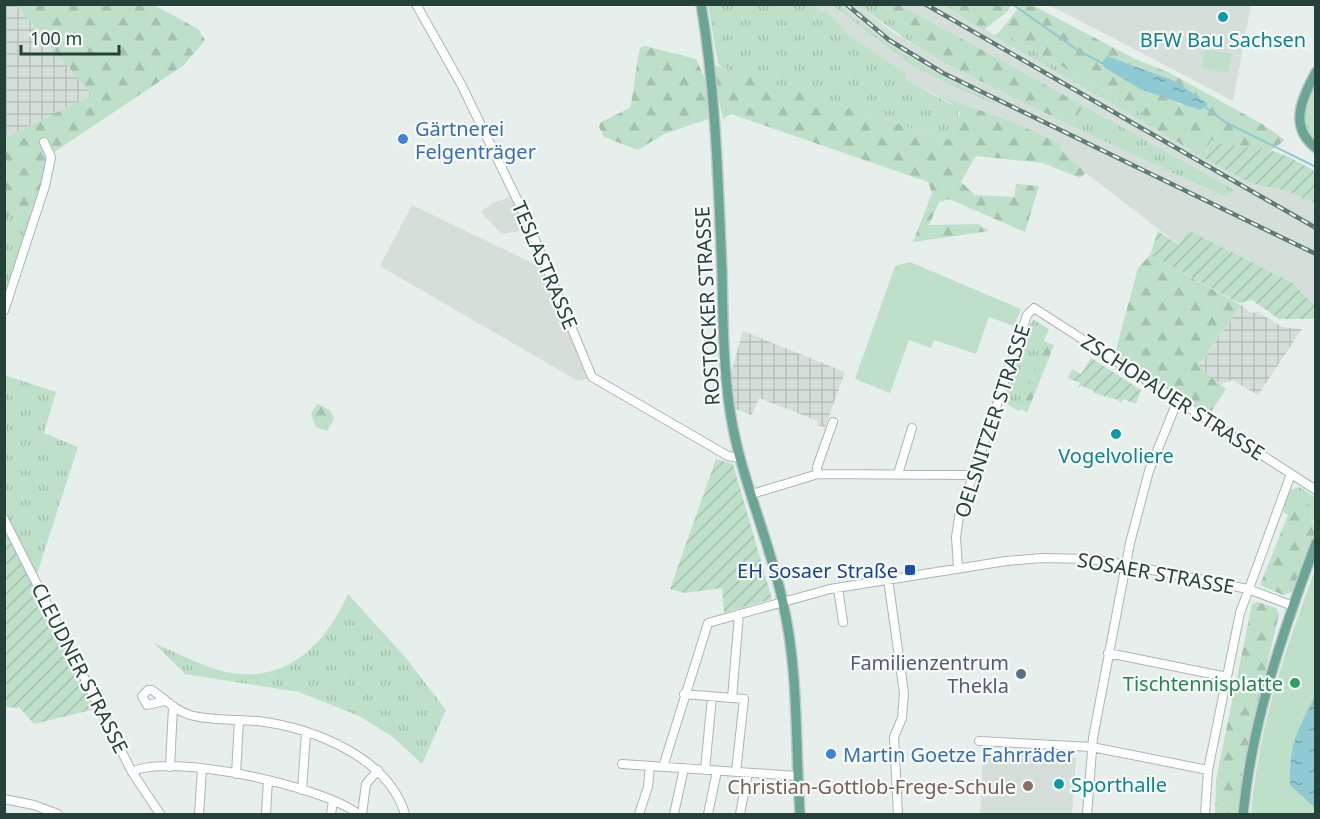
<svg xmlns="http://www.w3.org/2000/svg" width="1320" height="819" viewBox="0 0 1320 819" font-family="'Noto Sans',sans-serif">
<defs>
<pattern id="industrial-grid" width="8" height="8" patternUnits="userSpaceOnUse" patternTransform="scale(1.5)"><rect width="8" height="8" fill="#d4dfda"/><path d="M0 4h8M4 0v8" fill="none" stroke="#b6c1bc"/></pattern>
<pattern id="grass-tufts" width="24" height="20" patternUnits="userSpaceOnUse" patternTransform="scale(1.5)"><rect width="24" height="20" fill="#bfe0c8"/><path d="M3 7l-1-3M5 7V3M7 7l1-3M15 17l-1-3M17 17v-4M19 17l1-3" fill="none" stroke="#a4c1ad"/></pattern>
<pattern id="forest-firs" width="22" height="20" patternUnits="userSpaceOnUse" patternTransform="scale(1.5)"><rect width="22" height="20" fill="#bfe0c8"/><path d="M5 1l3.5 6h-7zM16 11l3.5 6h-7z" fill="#a4c1ad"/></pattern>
<pattern id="garden-furrows" width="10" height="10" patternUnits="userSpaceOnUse" patternTransform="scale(1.5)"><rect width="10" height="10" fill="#bfe0c8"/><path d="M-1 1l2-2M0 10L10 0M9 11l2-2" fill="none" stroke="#a4c1ad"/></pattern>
<pattern id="water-ripples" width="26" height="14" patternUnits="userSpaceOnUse" patternTransform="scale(1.5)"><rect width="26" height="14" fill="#8ec9d4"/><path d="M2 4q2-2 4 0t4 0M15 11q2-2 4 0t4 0" fill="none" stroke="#74a5ad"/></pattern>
</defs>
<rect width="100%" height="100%" fill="#e6efeb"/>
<path fill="#d4dfda" d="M808,5H858L894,33L950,66L1224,197L1233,190L900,5H943L1250,183L1287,191L1315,203V306L1293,283L1188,230L1179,245L1086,173L1060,148L1008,120L934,94L905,80Z
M1049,5H1251L1233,101L1121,42Z
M510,197L526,230L502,234L481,212L492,203Z
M412,205L532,263L540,260L587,379L578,381L380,266Z
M983,753L1076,758L1072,814H980Z"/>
<path fill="url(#industrial-grid)" d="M5,5H16L92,95L5,138Z
M1241,305L1251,313L1258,312L1282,327L1302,329L1258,395L1233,380L1221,384L1198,367Z
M743,331L845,372L825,427L817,425L818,421L759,398L752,415L735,409L731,373Z"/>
<path fill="url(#grass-tufts)" d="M708,5H813L822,13L826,11L847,34L905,73L906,80L958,108V122L948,140L726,69L718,64Z
M833,5H840C889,51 946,79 1006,108L949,85L907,62Z
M858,5H880L915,30L910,42Z
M1000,31L1142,112L1144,122L994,36Z
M1315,81V144C1296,122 1304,106 1315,81Z
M1084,106L1234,190L1225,197L1070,125Z
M35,208L5,302V220L13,212Z
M1034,320L1049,329C1037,354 1033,383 1022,409L1018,411L1004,402L1031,322Z
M4,375L56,392L44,433L78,447L37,574L5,519Z
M1299,487L1315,497V526L1311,515L1290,495L1283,512L1289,490Z
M348,594L405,657L446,710L422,764L393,737L359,716L299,692L185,674L154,643C175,652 196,663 218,670C281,688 324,648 348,594Z"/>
<path fill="url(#forest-firs)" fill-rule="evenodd" d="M16,5H154L198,29L205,40L184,65L47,157L35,208L13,212L5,220V138L92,95Z
M880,5H900L1084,106L1070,125L950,66L910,42L915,30Z
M943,5H1011L1008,11L984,30Z
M1021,5L1036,7L1135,59L1168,72L1262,124L1285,140L1270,151L1225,146L1211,140L1204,158L1144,122L1142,112L1000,31ZM1124,62L1175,81L1182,105L1105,68Z
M645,46L696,59L710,89L711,118L664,134L638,150L604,137L599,127L601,122L630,108C635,88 635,68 640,48Z
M711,64L948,140L960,113L951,103L934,94L1008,120L1061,144L1060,148L1086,173L1080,178L1043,163L976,156L961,182L975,195L1014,197L1016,184L1039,186L1025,232L949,199L939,202L929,225L978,224L989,231L913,242L932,193L928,182L731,114L723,119Z
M1150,255L1241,305L1198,366L1226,389L1209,415L1115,353L1138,268Z
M1043,341L1054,345L1027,413L1022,409Z
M317,404L330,410L334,419L327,431L316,427L311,414Z
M1290,495L1313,507L1311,515L1315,533L1292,592L1283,595L1260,585L1288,515L1283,512Z
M1258,602L1276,608L1279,614L1243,767L1237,814H1215L1216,780L1252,604Z"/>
<path fill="#bfe0c8" d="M1205,50L1231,54L1228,73L1202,68Z
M910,262L1021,309L1014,326L989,317L976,354L934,340L931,348L909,340L890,393L855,379L895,266Z
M1315,570V814H1251C1258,728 1285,650 1315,570Z"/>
<path fill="url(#garden-furrows)" d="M1211,140C1231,149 1251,146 1272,151C1288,155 1301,164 1315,171V203L1287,191L1250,183L1204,158Z
M1188,230L1293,283L1315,306V319H1279L1252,300L1239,303L1150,255L1158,231L1179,245Z
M1091,358L1141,390L1136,404L1123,399L1121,403L1118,400L1094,393V391L1082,386L1078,388L1080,383L1068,378L1072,369L1081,374Z
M716,459L733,464L772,599L724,613L722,588L685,593L670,589Z
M4,524L95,709L34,724L20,708L5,707Z"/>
<path fill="url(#water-ripples)" d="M1107,56L1175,81L1208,104L1200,110L1140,89L1105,68L1102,63Z
M1315,696V808L1290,785C1289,743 1297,732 1315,696Z"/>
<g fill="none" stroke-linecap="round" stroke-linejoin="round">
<path stroke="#8ec9d4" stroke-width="2" d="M1012,4L1079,51L1102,63
M1205,107L1225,122L1316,167"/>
<g stroke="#a8b8b2" stroke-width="10">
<path id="minor" d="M416,4L462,86L526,218L592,377L728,456L740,458
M4,311L45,186L51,157L44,142
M818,474L817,467L833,422
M898,474L912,428
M752,494L818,474L972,475
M4,519L132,772L160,814
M958,568L956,537L959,517L1027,315L1034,308L1316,490
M888,579L904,693L902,718L894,737L898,814
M838,588L843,622
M1108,653L1227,677
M684,694L744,699L736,772
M732,698L739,614
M164,701L147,705L142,696L148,690H152C165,699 174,710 190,715C211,721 236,719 258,721C313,728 388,757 405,814
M979,741L1092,747L1208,770
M622,764L797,776
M170,767L173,707
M663,767L708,623L830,589L1006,561L1043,558L1090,559L1127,565L1248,589L1293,606
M705,770L712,697
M132,772C170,752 325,787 358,814
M236,774L239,720
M302,790L306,733
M4,799L34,805L58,814
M199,814L202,769
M266,814L268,780
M331,814L333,801
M362,814L366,784L378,770
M639,814L648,787L650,766
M674,814L684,768
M708,814L717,771
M740,814L748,773
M1087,814L1093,738L1130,543L1149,471L1177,402
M1205,814L1208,770L1240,613L1291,474"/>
</g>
<g stroke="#c2cac8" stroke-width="12">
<path id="major" d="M701,4C716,93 718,181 722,271C723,317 723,365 730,411C740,477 769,538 783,603C799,673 795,743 800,814
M1316,72C1302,99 1288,126 1316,148
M1243,814C1252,721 1283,631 1316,543"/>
</g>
<use href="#minor" stroke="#fff" stroke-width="8"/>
<use href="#major" stroke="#6aa596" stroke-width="9"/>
<g stroke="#5f7d75" stroke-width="4.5">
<path id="rail" d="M846,4L889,40L943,73L1316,254
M925,4L1316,228"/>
</g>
<use href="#rail" stroke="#f7fbf9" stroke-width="2" stroke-dasharray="7" stroke-linecap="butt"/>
</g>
<g fill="#0f9aa8" stroke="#f7fbf9" stroke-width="2">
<circle cx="1223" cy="17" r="6"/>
<circle cx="1116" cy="434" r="6"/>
<circle cx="1059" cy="784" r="6"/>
</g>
<g fill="#3f7fe0" stroke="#f7fbf9" stroke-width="2">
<circle cx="403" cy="139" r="6"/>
<circle cx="831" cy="754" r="6"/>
</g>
<rect fill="#1a4fb4" stroke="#f7fbf9" stroke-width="2" x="904" y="564" width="12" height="12" rx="3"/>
<circle fill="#5c6f8a" stroke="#f7fbf9" stroke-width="2" cx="1021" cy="674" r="6"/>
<circle fill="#2e9e5b" stroke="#f7fbf9" stroke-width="2" cx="1295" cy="683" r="6"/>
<circle fill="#8d6e63" stroke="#f7fbf9" stroke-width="2" cx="1028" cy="786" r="6"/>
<g text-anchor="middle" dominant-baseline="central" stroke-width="4.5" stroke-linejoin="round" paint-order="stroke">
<g font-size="20" fill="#0d838f" stroke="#f7fbf9">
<text x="1223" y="39">BFW Bau Sachsen</text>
<text x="1116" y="455">Vogelvoliere</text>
<text x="1071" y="784" text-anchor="start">Sporthalle</text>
</g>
<g font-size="20" fill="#366cbe" stroke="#f7fbf9" text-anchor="start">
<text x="415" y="128">Gärtnerei<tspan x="415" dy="23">Felgenträger</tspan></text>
<text x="843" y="754">Martin Goetze Fahrräder</text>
</g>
<g font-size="20" fill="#24423a" stroke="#f7fbf9">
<text transform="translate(545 265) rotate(67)">TESLASTRASSE</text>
<text transform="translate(707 306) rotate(-93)">ROSTOCKER STRASSE</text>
<text transform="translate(1173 397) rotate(33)">ZSCHOPAUER STRASSE</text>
<text transform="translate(992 421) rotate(-72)">OELSNITZER STRASSE</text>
<text transform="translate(1156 573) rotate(10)">SOSAER STRASSE</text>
<text transform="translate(80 668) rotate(63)">CLEUDNER STRASSE</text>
</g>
<g font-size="20" fill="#164399" stroke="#f7fbf9" text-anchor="end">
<text x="898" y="570">EH Sosaer Straße</text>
</g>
<g font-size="20" fill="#4e5e75" stroke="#f7fbf9" text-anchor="end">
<text x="1009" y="662">Familienzentrum<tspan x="1009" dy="23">Thekla</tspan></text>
</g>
<g font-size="20" fill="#27864d" stroke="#f7fbf9" text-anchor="end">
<text x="1283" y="683">Tischtennisplatte</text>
</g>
<g font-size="20" fill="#785e54" stroke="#f7fbf9" text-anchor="end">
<text x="1016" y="786">Christian-Gottlob-Frege-Schule</text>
</g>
</g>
<rect width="1320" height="819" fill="none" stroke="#24423a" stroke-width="12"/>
<path d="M21 45v9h98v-9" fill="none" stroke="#24423a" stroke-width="3"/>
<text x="30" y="45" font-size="18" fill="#24423a" stroke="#f7fbf9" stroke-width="4.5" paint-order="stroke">100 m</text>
</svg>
